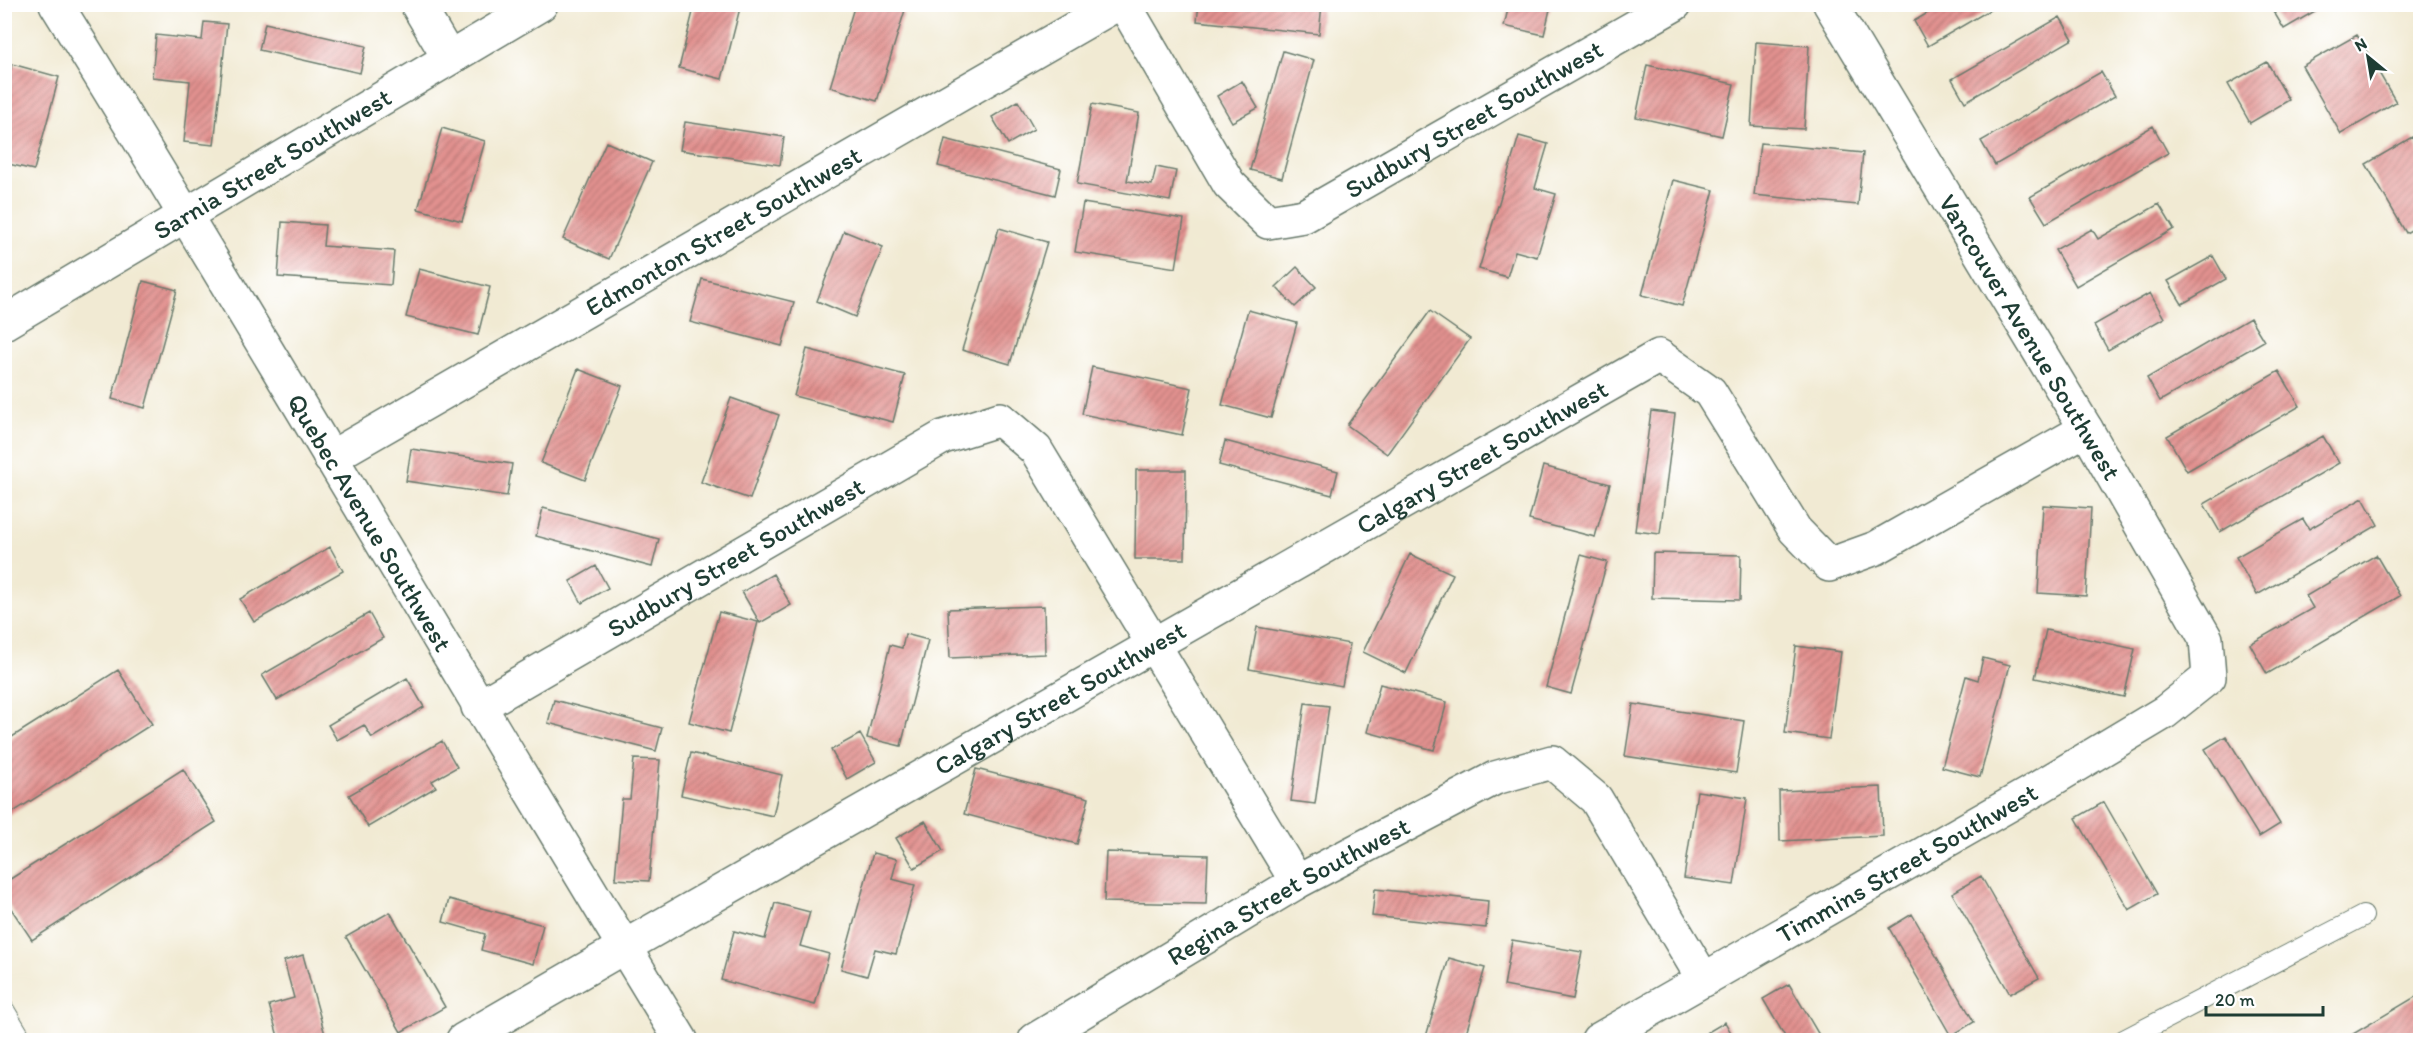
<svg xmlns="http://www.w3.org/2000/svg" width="2425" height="1045" viewBox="0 0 2425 1045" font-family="Itim,sans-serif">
<defs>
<pattern id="building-hatch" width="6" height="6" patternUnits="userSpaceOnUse" patternTransform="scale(1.5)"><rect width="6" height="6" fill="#e2918f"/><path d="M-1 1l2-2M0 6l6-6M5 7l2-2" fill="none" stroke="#b77876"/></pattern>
</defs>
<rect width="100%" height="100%" fill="#fff"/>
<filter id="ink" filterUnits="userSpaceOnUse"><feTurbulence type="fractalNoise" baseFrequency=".0167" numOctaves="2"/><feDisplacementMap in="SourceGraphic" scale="12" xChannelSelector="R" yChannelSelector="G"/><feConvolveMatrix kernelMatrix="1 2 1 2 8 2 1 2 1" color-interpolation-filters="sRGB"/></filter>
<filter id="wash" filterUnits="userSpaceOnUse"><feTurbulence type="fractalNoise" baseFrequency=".008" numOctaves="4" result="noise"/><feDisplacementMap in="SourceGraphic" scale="24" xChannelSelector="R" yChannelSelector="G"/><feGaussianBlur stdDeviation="1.35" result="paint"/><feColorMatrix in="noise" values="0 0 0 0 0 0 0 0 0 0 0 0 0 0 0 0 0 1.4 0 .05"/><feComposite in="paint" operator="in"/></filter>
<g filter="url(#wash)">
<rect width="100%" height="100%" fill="#f1ead3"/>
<g id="blocks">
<path fill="url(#building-hatch)" d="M695,4H741L722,79L679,68Z
M855,4H889L905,10L877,101L830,87Z
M1199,4H1322L1319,34L1197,21Z
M1943,4H2000L1928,46L1914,21Z
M2269,4H2327L2284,29Z
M1509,5H1551L1544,35L1504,26Z
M2060,17L2073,39L1965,102L1952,79Z
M204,22L227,24L214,145L184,142L190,81L152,77L156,35L202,40Z
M265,23L366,46L360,73L259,50Z
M2357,35L2396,102L2341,134L2302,66Z
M1756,42L1809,46L1804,129L1751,126Z
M1283,51L1314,60L1282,178L1250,170Z
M2267,62L2289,100L2250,123L2228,84Z
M12,64L59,77L34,170L4,163V92Z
M1647,65L1734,84L1722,136L1636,117Z
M2101,72L2115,96L1995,165L1981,141Z
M1242,81L1258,108L1232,122L1217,96Z
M1018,101L1034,129L1008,144L992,117Z
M1092,104L1139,113L1127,181L1152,185L1156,167L1176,171L1170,201L1077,184Z
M685,122L784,137L780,165L680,150Z
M2153,126L2168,153L2046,223L2030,197Z
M442,128L485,141L462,221L418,209Z
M1519,136L1548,144L1535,188L1556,194L1537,257L1515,251L1507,277L1479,269Z
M2412,137L2420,151V225L2406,233L2366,164Z
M945,139L1061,169L1055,195L938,166Z
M606,142L652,162L609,259L563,239Z
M1760,143L1863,153L1858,205L1754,195Z
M1673,180L1714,190L1682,306L1642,295Z
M1083,203L1184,219L1176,268L1075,252Z
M2159,204L2174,229L2076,286L2055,250L2092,229L2098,239Z
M282,222L325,225L323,246L394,251L391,285L278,277Z
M999,228L1047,242L1010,364L962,350Z
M844,231L883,247L855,317L817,301Z
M2213,256L2226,279L2182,304L2168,281Z
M1297,267L1316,287L1295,307L1276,287Z
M419,269L490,287L478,335L406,317Z
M702,279L794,302L782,346L690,322Z
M143,281L177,290L145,408L112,399Z
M2150,293L2164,318L2108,350L2094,325Z
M1248,310L1297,323L1271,418L1222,405Z
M1430,311L1470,339L1387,454L1347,425Z
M2250,318L2264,341L2160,401L2147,378Z
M807,349L905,375L893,422L794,396Z
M1092,367L1192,388L1182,435L1082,414Z
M578,369L622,386L585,480L541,463Z
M2279,371L2300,406L2187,471L2167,436Z
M731,398L779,415L750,499L701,482Z
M1651,411L1675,414L1660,534L1635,531Z
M2323,436L2339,463L2220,532L2204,504Z
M1225,441L1338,471L1332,495L1219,465Z
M411,449L512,464L507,496L406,481Z
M1543,466L1610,484L1595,537L1529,520Z
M1136,470H1186L1185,559H1135Z
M2363,498L2378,525L2257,595L2236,557L2303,519L2309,529Z
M2043,505L2091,508L2086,596L2038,593Z
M543,508L659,539L652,567L536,536Z
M330,547L343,571L254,622L240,599Z
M1653,553L1741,555L1740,600L1652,598Z
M1410,554L1453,574L1406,673L1363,652Z
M1581,555L1607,562L1571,694L1546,687Z
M2376,555L2400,596L2267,674L2250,644L2313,608L2306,596Z
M596,566L608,588L582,603L570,581Z
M773,574L791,605L760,623L742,592Z
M1044,606L1045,654L950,658L948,609Z
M719,612L758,622L729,733L689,722Z
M369,613L383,638L277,700L262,675Z
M1257,627L1350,644L1342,686L1249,669Z
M2046,630L2135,649L2124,697L2035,678Z
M905,634L928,640L901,746L867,738L890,645L902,648Z
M1796,646L1841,652L1829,739L1785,733Z
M1983,658L2010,665L1980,777L1942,767L1966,676L1978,680Z
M118,670L152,724L4,818V742Z
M407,678L424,707L372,738L364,725L337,740L328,725Z
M1380,684L1447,702L1434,750L1367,732Z
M554,700L662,728L656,751L548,723Z
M1305,703L1329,706L1315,804L1291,801Z
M1633,704L1744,721L1736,773L1625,756Z
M860,734L876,762L847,779L831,750Z
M2226,736L2280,824L2259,837L2205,749Z
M442,741L457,767L432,781L436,787L368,827L349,795Z
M691,753L782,775L773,816L681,795Z
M634,759L660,760L649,881L615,879L622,799H630Z
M183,769L216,822L32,940L4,898V883Z
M976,769L1089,798L1077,844L964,814Z
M1881,787L1883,836L1780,841L1779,791Z
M1697,791L1747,798L1734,885L1684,878Z
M2104,802L2157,894L2129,910L2076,818Z
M925,821L943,851L914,868L896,838Z
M1106,852L1208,855L1206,904L1104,902Z
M873,853L897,859L892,879L915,885L896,954L875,949L867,976L841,969Z
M1981,876L2039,978L2010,994L1952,893Z
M1375,889L1488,901L1486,928L1372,916Z
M449,899L543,925L533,964L481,950L485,934L443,922Z
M775,903L810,912L800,946L829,954L815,1005L721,980L734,931L765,939Z
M390,912L445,1007L401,1032L346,937Z
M1912,914L1974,1022L1951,1036L1889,928Z
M1512,940L1582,952L1573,999L1504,986Z
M303,955L326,1038L317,1040H279L269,1005L294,998L284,961Z
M1449,958L1485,968L1464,1040H1425Z
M1789,984L1822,1040H1787L1763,999Z
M2420,994V1040H2343Z
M1725,1022L1735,1040H1706L1703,1035Z"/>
</g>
</g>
<g filter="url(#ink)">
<use href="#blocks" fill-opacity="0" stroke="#687a6c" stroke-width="1.5"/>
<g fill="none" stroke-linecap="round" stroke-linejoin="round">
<g stroke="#687a6c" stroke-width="22">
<path id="lane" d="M4,1010L22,1040
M2124,1040L2363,916"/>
</g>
<g stroke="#687a6c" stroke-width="36">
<g id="street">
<path id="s1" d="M56,4C269,347 471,697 681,1040"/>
<path d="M417,4L449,58"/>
<path id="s2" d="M1124,4L1229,184L1268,222L1304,216L1675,4"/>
<path id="s3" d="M4,323L541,4"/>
<path id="s4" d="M330,458L1117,4"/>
<path id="s5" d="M478,707L943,437L1000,419L1036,450L1297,882"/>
<path id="s6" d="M463,1040L624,947L1659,356L1710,392L1795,530L1829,565L1876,548L2086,429"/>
<path id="s7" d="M1035,1040L1297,882L1495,778L1552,762L1596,799L1704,980"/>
<path id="s8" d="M1598,1040L2028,794L2165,712L2209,677L2206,639L2086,429L1830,4"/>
</g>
</g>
<use href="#lane" stroke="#fff" stroke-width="20"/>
<use href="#street" stroke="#fff" stroke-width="33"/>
</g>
</g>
<g text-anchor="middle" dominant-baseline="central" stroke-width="4.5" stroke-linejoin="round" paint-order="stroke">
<g font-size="26" fill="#1f3d34" stroke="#fff">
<text stroke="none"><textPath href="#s2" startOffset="495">Sudbury Street Southwest</textPath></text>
<text stroke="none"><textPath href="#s3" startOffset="312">Sarnia Street Southwest</textPath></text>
<text stroke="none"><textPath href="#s4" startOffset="454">Edmonton Street Southwest</textPath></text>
<text transform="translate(2030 337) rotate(59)">Vancouver Avenue Southwest</text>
<text stroke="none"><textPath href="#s6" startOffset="1174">Calgary Street Southwest</textPath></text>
<text stroke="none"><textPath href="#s1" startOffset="606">Quebec Avenue Southwest</textPath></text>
<text stroke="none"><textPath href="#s5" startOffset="298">Sudbury Street Southwest</textPath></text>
<text stroke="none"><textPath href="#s6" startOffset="688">Calgary Street Southwest</textPath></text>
<text stroke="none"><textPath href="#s8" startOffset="356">Timmins Street Southwest</textPath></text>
<text stroke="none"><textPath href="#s7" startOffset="294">Regina Street Southwest</textPath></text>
</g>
</g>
<rect width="2425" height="1045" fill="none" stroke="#fff" stroke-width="24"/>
<g transform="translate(2368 57) rotate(330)" stroke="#ffffff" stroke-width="4.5" paint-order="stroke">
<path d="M0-4.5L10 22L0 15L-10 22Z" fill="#1f3d34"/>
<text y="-9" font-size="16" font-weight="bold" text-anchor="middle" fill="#1f3d34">N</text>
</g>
<path d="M2206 1006v9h117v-9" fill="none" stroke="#1f3d34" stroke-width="3"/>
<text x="2215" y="1006" font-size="18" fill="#1f3d34" stroke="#ffffff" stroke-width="4.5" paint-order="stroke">20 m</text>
</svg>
